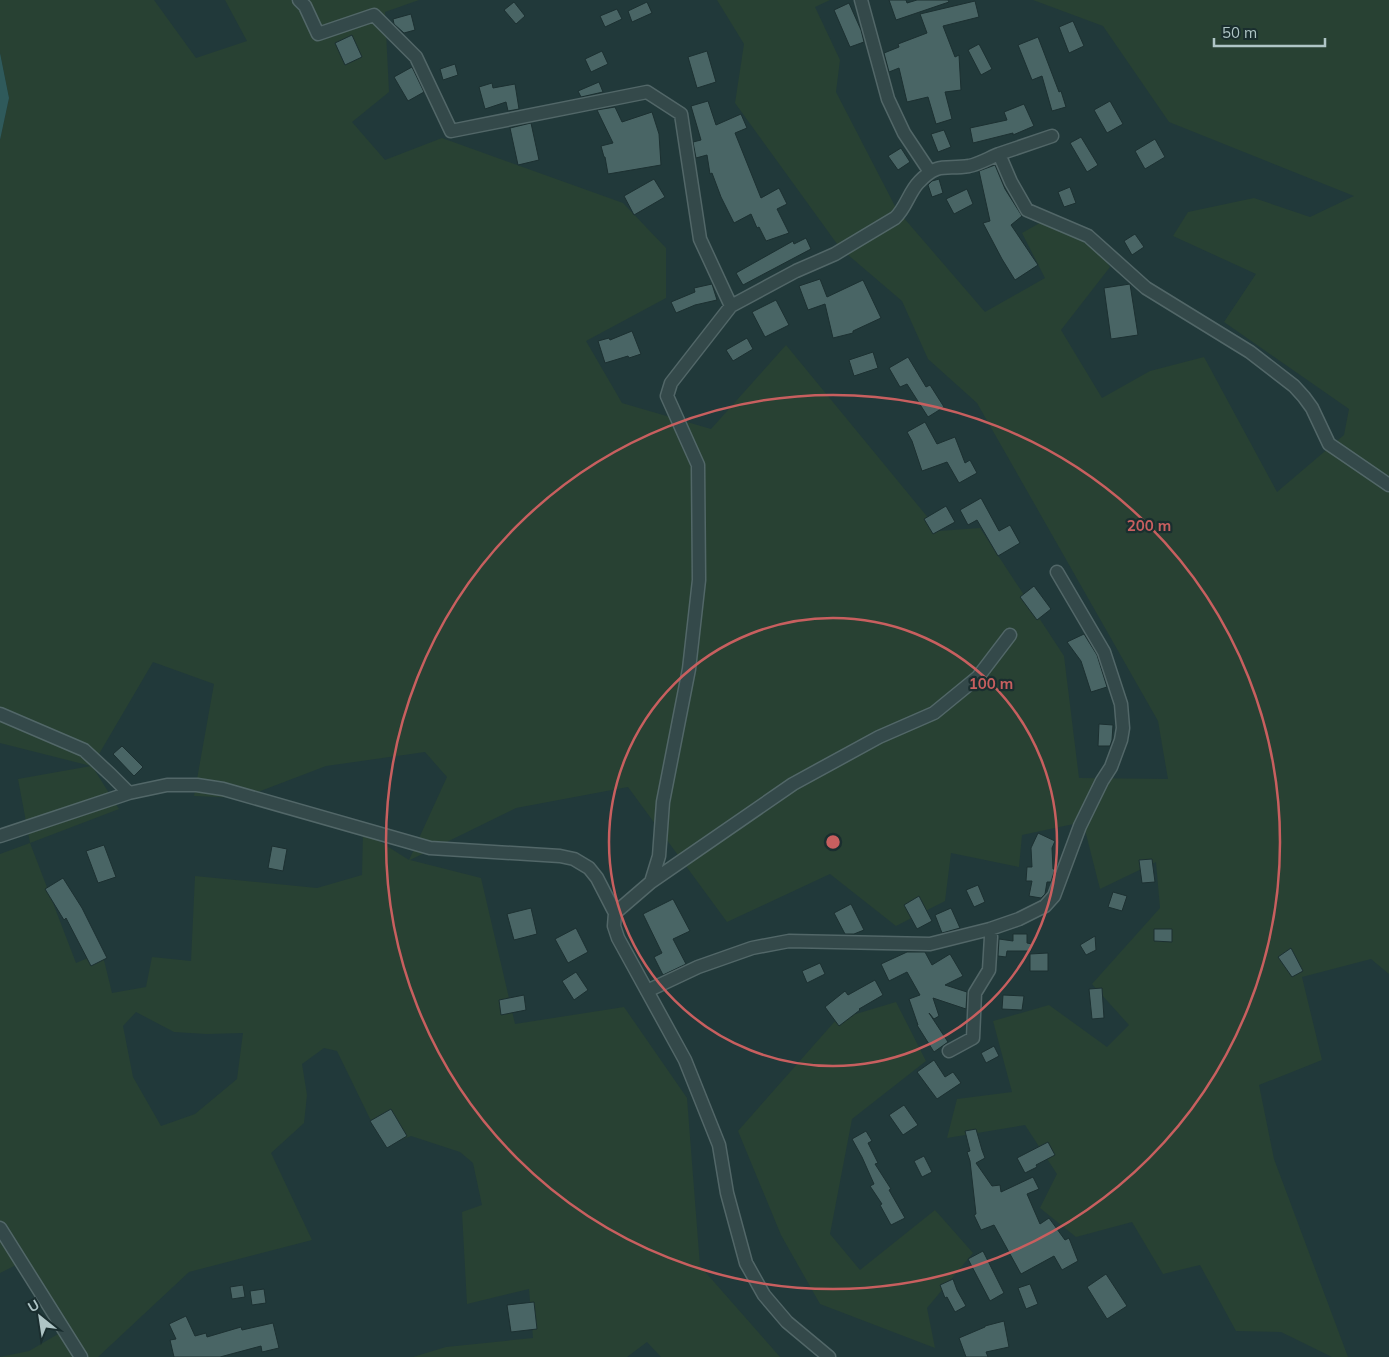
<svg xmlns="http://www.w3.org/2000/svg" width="1389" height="1357" viewBox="0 0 1389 1357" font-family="Mulish,sans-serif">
<rect width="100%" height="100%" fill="#21393a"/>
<path fill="#284133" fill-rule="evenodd" d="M0,0H154L196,58L247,41L225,0H419L385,12L389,92L352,122L385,160L442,138L623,203L666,248V298L586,341L622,403L711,429L786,345L939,531L980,528L1064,656L1079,778L1168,779L1158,721L977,403L928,359L902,301L840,248L735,103L744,44L717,0H830L815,7L840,60L836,92L897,210L985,312L1045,278L1022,233L1045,220L1086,234L1110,267L1061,330L1102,398L1150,371L1204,357L1277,492L1344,435L1349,409L1224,322L1256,274L1173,236L1188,212L1254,198L1310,217L1354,196L1169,122L1103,26L1033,0H1389V974L1371,959L1302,977L1322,1060L1259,1085L1274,1159L1348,1357H1332L1281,1332L1236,1331L1200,1265L1163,1274L1132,1222L1076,1237L1040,1208L1057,1174L1025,1125L947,1138L957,1099L1012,1092L993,1021L1049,1005L1107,1047L1129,1025L1092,984L1160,908L1156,862L1100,889L1083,822L1022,835L1019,867L951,853L945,901L896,926L830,874L727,922L628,787L516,808L410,860L481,878L515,1024L624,1007L687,1098L700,1266L780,1357H661L647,1342L627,1357H413L446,1347L533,1338L529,1289L467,1304L462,1212L482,1205L473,1163L460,1152L411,1136L388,1145L374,1127L337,1051L324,1048L302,1064L307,1095L304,1123L271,1153L312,1240L189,1272L98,1357H0L29,1351L58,1334L64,1318L26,1260L0,1273V854L30,843L18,779L91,766L0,743V140L9,98L0,53ZM153,662L214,684L194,796L242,798L326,766L425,752L447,777L409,860L363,831L362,875L317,888L195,876L191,961L152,957L146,987L112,993L102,952L76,963L30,843L119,809L92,766ZM136,1012L174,1032L207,1034L243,1033L237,1079L195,1114L161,1126L133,1077L123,1026Z
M896,1002L926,1061L852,1119L830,1234L860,1270L935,1210L973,1253L927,1308L935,1348L820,1304L781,1235L738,1131L836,1020Z"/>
<path fill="#2f5a5b" d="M0,53L9,98L0,140Z"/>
<path fill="#496565" stroke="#1c3031" d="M889,0H906L907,3L917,0H948L949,2L896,20Z
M975,1L979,17L943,26L955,57L959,55L961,90L945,92L952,119L936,124L928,97L907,102L899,68L889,72L884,53L899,47L898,44L927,33L920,14Z
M514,2L525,16L516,24L504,10Z
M647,2L652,13L632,22L628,11Z
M849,3L861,30L864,42L850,47L834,10Z
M617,9L622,19L605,27L600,16Z
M411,14L415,30L404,33L394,24L393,19Z
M1073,21L1084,46L1069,53L1059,27Z
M352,35L362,57L345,65L335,43Z
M1038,37L1059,92L1061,91L1066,107L1052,111L1042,76L1032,80L1018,45Z
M979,44L992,69L981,75L968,50Z
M602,51L608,64L591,72L585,59Z
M707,51L716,82L697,88L688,57Z
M455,64L458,75L443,80L440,69Z
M412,67L424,92L408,101L394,77Z
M599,82L603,92L581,97L578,91Z
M492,83L493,88L515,84L519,109L508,111L506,102L485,109L479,87Z
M708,101L716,125L741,114L747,128L735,133L761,198L779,188L787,204L777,209L789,233L766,241L759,227L757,228L751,214L734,223L721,197L712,173L710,174L707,155L696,158L693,142L701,140L691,106Z
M1110,101L1123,124L1107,133L1094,110Z
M1024,104L1034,126L1013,135V133L973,143L970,128L1007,120L1004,112Z
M615,107L622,122L652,112L659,134L661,165L608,174L605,157H604L601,146L613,143L597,110Z
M531,123L539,160L518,165L510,128Z
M944,130L951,147L938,152L931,134Z
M1081,137L1098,165L1087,172L1070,143Z
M1155,139L1165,157L1145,169L1135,151Z
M901,148L910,162L898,170L888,156Z
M995,165L1005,189L1022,216L1011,225L1038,265L1015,280L1002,259L983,223L990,221L979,171Z
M654,179L665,197L634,215L624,196Z
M939,179L943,193L932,197L928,185L932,181Z
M1070,187L1076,203L1064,207L1058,192Z
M967,189L973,204L954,214L946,199Z
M1135,234L1144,247L1132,255L1124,241Z
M806,238L811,249L743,285L736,273L793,241L794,244Z
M820,279L827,297L863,280L881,318L853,331V333L833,338L825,304L808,310L799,286Z
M712,284L717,300L695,305L676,313L671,302L695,292L694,288Z
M1130,284L1138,335L1111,339L1104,288Z
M776,300L789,325L765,337L752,312Z
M632,331L641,354L629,358L628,356L605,363L598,341L609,338L610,340Z
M747,338L753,349L733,361L726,350Z
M873,352L878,368L854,376L849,360Z
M908,357L926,387L930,385L944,407L928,417L907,384L900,387L889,368Z
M925,422L937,444L955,437L965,463L970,460L977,473L959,483L947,462L922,471L912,441L907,432Z
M981,498L999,531L1010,525L1020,543L998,556L977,520L968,525L960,510Z
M946,506L955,522L933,534L924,519Z
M1034,586L1051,609L1037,620L1020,597Z
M1084,634L1097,655L1107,687L1091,692L1081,661L1067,642Z
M1099,724L1113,725L1112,740L1110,746H1098Z
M122,746L143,767L134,776L113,754Z
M1038,833L1055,841L1052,848L1053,869H1055L1051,882H1047L1045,894L1041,898L1029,896L1032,881H1026L1027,867H1032L1031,848Z
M104,845L116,877L98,883L86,851Z
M272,846L287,849L283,871L268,868Z
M1152,859L1155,882L1142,883L1139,860Z
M63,878L82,908L107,958L91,966L66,918L64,920L45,889Z
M978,885L985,902L974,907L966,890Z
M1113,892L1127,896L1122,911L1108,907Z
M919,896L932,921L917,929L904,905Z
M673,899L690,931L673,939L686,964L663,975L654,957L662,953L643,914Z
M851,904L864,930L854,934H845L834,913Z
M531,908L537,934L514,940L507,914Z
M951,908L960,928L942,933L935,915Z
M576,928L588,952L568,963L555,939Z
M1154,929H1172V942L1154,941Z
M1013,934H1027V943L1032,944L1031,951H1007L1006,957L998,956L999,939L1013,941Z
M1095,936L1096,950L1086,955L1080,945Z
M1291,948L1303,971L1292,977L1278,957Z
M907,952H925L932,965L950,954L963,976L945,985L967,992L966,1009L933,998L939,1016L934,1019L929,1013L948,1042L934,1052L917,1025H918L909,999L920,995L907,972L889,981L881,964Z
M1048,953V971H1030V954Z
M820,963L825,974L807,983L802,971Z
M576,972L588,990L574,1000L562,981Z
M875,980L883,995L859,1009L860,1010L839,1026L825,1007L845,991L848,995Z
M1102,988L1104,1018L1092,1019L1089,989Z
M524,995L526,1010L501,1015L499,1000Z
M1003,995L1024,996L1022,1010L1002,1009Z
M994,1046L999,1056L986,1063L981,1053Z
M934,1060L945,1077L953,1072L961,1083L937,1099L917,1072Z
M904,1105L918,1125L903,1135L889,1115Z
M391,1109L407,1136L387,1148L370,1121Z
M976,1129L982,1150L985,1158L976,1163L992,1186L1000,1185L1001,1192L1033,1177L1039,1189L1027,1194L1040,1224L1049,1218L1065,1240L1069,1238L1078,1261L1062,1270L1054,1256L1021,1274L994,1225L981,1230L974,1215L976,1214L970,1161L967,1152L970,1151L965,1131Z
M866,1131L872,1141L868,1143L878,1163L875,1164L891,1189L889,1190L905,1218L891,1225L880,1205L882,1204L870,1186L874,1184L862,1157L852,1139Z
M1048,1142L1055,1155L1036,1165L1037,1167L1025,1173L1017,1158Z
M924,1156L932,1172L922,1177L914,1161Z
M983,1251L1004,1293L990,1301L968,1259Z
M1106,1274L1127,1306L1107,1319L1087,1287Z
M953,1279L957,1290L966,1306L955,1312L947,1297L945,1298L940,1285Z
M1030,1284L1038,1304L1026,1309L1018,1288Z
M243,1285L245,1297L232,1299L230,1287Z
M264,1289L266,1303L252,1305L250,1291Z
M534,1302L537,1329L511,1332L507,1305Z
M186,1316L195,1336L206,1333L207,1337L241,1327L242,1330L273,1323L279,1348L262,1352L261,1346L220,1357H174L170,1340L176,1339L169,1324Z
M1004,1321L1009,1347L986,1352L988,1357H966L959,1338L985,1327V1326Z"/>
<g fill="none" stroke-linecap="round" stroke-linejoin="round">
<g stroke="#526768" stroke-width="15">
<path id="minor" d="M299,0L305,6L318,34L374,15L416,57L451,131L647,92L681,114L700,239L731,306
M861,0L888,99L904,133L930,172
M999,154L1052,136
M0,714L84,750L111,775L129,793
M0,836L129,793L167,785H197L223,789L430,848L560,856L574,859L589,868L597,878L615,913L614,926L618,938L685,1060L719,1145L727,1193L746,1263L764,1295L787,1322L829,1357
M651,882L793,784L879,737L934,713L978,677L1010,635
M615,913L651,882L659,856L663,802L689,669L699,580L698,465L667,396L671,383L731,306L796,271L835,254L895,218C906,208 909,192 919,182C939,161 946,170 969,166C979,164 989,158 999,154L1011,182L1027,210L1088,236L1146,288L1250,352L1294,386L1304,397L1312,408L1329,444L1389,485
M647,991L698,967L752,948L789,941L930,944L990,929L1019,919L1045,906L1054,896L1080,826L1102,781L1111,767L1121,740L1123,728L1121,704L1104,652L1057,572
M949,1051L973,1038L975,993L989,970L991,937L990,929
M0,1228L81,1357"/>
</g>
<use href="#minor" stroke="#34494a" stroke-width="12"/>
</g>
<g fill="none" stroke="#c85f5f" stroke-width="2.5">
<circle cx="833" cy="842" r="224"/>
<circle cx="833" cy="842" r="447"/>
</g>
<circle cx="833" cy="842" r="8" fill="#c85f5f" stroke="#1a2e2f" stroke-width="2.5"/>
<g font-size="15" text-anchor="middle" font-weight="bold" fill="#c85f5f" stroke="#1a2e2f" stroke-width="4.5" stroke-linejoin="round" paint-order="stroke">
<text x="1149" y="531">200 m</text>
<text x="991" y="689">100 m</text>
</g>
<g transform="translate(40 1317) rotate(330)" stroke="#1a2e2f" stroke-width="4" paint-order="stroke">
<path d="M0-4L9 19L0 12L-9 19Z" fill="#afc5c6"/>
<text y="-8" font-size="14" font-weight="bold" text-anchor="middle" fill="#afc5c6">U</text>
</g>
<path d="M1214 38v8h111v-8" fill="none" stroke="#afc5c6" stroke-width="2.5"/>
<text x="1222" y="38" font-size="15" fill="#afc5c6" stroke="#1a2e2f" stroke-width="4" paint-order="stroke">50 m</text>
</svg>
